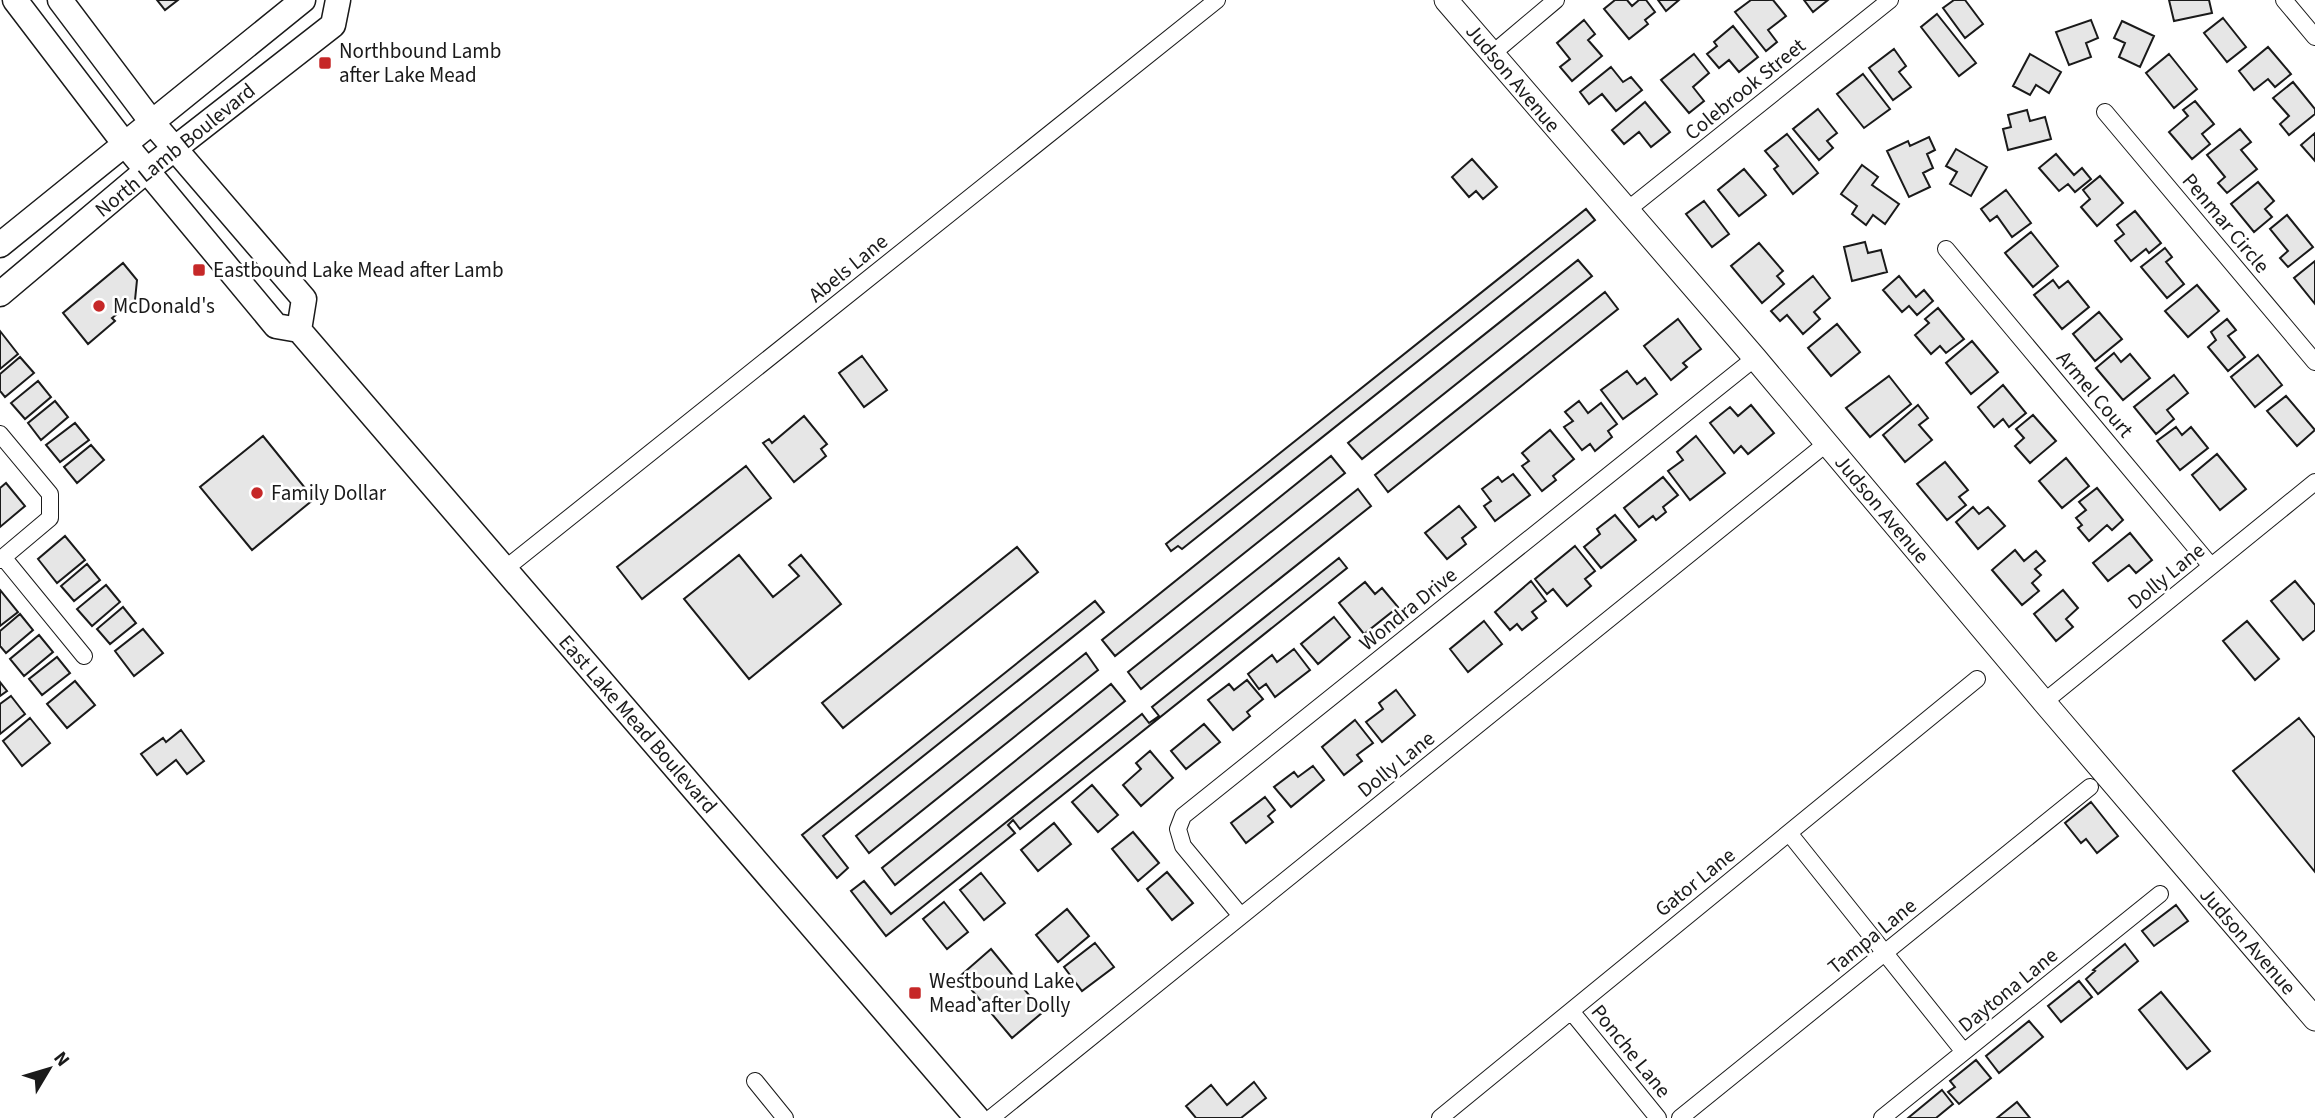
<svg xmlns="http://www.w3.org/2000/svg" width="2315" height="1118" viewBox="0 0 2315 1118" font-family="'Source Sans 3',sans-serif">
<rect width="100%" height="100%" fill="#fff"/>
<path fill="#e6e6e6" stroke="#1a1a1a" stroke-width="2" d="M157,0H178L165,10Z
M1615,0H1627L1632,6L1639,0H1646L1655,12L1645,20L1648,24L1629,39L1604,9Z
M1658,0H1679L1666,11Z
M1751,0H1773L1786,16L1768,30L1777,42L1766,51L1735,12Z
M1804,0H1828L1813,12Z
M1954,0H1965L1983,24L1965,38L1943,8Z
M2169,0H2209L2212,13L2174,21Z
M1937,14L1976,63L1959,76L1921,27Z
M2223,18L2246,47L2227,62L2204,33Z
M1584,20L1595,34L1588,40L1602,56L1572,81L1560,67L1570,59L1557,43Z
M2091,20L2098,38L2086,43L2091,57L2069,65L2056,32Z
M2122,21L2154,36L2140,67L2119,57L2125,43L2114,38Z
M1733,26L1758,57L1739,72L1729,60L1719,68L1707,54L1717,46L1714,42Z
M2268,47L2291,74L2275,87L2268,79L2254,90L2239,71Z
M1894,49L1906,66L1899,72L1911,87L1893,100L1869,68Z
M1694,54L1709,73L1693,87L1704,101L1689,113L1661,80Z
M2030,54L2061,72L2049,93L2036,85L2030,95L2013,86Z
M2169,54L2197,89L2174,108L2146,73Z
M1611,67L1623,82L1631,77L1642,90L1616,111L1602,94L1589,104L1580,92Z
M1863,74L1890,109L1864,128L1837,94Z
M2293,82L2315,109V114L2289,135L2280,124L2289,116L2273,98Z
M2195,101L2214,124L2202,134L2210,144L2192,159L2169,132L2188,116L2183,110Z
M1645,102L1670,132L1651,147L1639,132L1624,144L1612,130Z
M1818,109L1837,133L1827,141L1833,148L1819,160L1793,129Z
M2027,110L2030,121L2045,117L2051,139L2008,150L2003,129L2011,127L2008,115Z
M2240,129L2251,142L2241,150L2257,169L2227,193L2218,183L2225,177L2207,155Z
M2315,133V161L2301,145Z
M1787,134L1818,173L1793,194L1774,169L1778,166L1765,151Z
M1929,137L1935,150L1927,154L1933,168L1923,173L1930,187L1909,197L1887,151L1908,141L1910,146Z
M1956,149L1987,167L1971,196L1950,184L1957,172L1946,166Z
M2056,154L2074,175L2082,168L2091,179L2075,192L2068,184L2059,191L2039,168Z
M1472,159L1497,187L1483,199L1476,191L1469,197L1452,177Z
M1862,165L1878,177L1872,185L1899,204L1885,224L1873,215L1866,225L1852,214L1857,206L1841,194Z
M1744,169L1766,195L1739,216L1718,190Z
M2100,176L2123,203L2097,226L2081,207L2090,199L2083,190Z
M2258,182L2274,201L2265,209L2272,217L2254,232L2231,204Z
M2006,190L2031,223L2012,237L1997,216L1990,221L1981,209Z
M1704,201L1729,234L1712,247L1686,214Z
M1586,209L1595,220L1182,549L1178,546L1171,551L1166,544Z
M2135,211L2161,243L2149,253L2146,249L2131,261L2115,241L2124,234L2117,225Z
M2287,215L2313,247L2288,267L2280,258L2288,251L2270,229Z
M2031,232L2058,266L2033,287L2005,253Z
M1865,242L1868,253L1881,250L1887,272L1852,281L1844,247Z
M1759,243L1783,271L1777,276L1784,284L1762,303L1731,266Z
M2165,248L2172,257L2166,262L2184,284L2167,298L2141,267Z
M1578,260L1592,276L1362,459L1348,443Z
M2315,261V304L2294,278Z
M123,263L137,280L135,300L112,318L115,321L88,344L63,313Z
M1813,276L1830,298L1814,312L1820,319L1803,334L1787,315L1780,321L1771,311Z
M1899,276L1916,297L1924,290L1933,301L1917,315L1909,306L1902,312L1883,290Z
M2053,280L2059,288L2068,281L2089,307L2062,329L2034,295Z
M2197,285L2219,311L2188,337L2165,311Z
M1605,292L1618,309L1388,492L1375,475Z
M1938,308L1964,339L1946,353L1940,346L1931,354L1915,335L1929,323L1925,319Z
M2099,312L2122,339L2095,361L2073,334Z
M1678,319L1701,349L1683,363L1687,367L1671,380L1644,346Z
M2227,319L2236,330L2228,336L2245,357L2228,371L2208,347L2216,340L2211,332Z
M1837,324L1860,352L1831,376L1808,348Z
M0,331L18,354L0,369Z
M1972,341L1998,372L1971,394L1946,363Z
M2114,353L2121,362L2130,354L2150,378L2123,400L2096,368Z
M2258,355L2282,385L2255,407L2231,377Z
M862,356L887,390L864,407L839,373Z
M20,357L34,373L5,397L0,391V374Z
M1627,371L1637,384L1645,378L1657,394L1623,419L1601,390Z
M2174,375L2188,393L2167,410L2174,419L2156,434L2134,407Z
M1889,376L1911,404L1870,437L1846,408Z
M38,381L51,397L25,419L11,403Z
M2003,385L2026,413L2009,427L2003,419L1994,427L1978,407Z
M2286,396L2315,430L2297,446L2267,411Z
M55,401L68,417L41,440L28,423Z
M1579,401L1588,413L1601,403L1617,424L1608,431L1612,437L1595,451L1590,444L1582,450L1564,427L1573,421L1565,412Z
M1751,405L1774,433L1748,454L1741,446L1734,453L1710,423L1730,407L1738,416Z
M1918,405L1928,418L1919,425L1932,440L1905,462L1883,435Z
M2033,415L2056,441L2030,463L2015,446L2024,438L2016,429Z
M804,416L827,444L821,449L826,456L794,482L763,443L769,439L772,443Z
M75,423L89,440L60,462L46,445Z
M2176,427L2182,435L2191,427L2208,448L2180,470L2157,441Z
M1550,430L1574,459L1553,476L1556,480L1542,491L1522,466L1529,461L1522,453Z
M263,436L314,499L252,550L200,487Z
M1696,436L1725,473L1690,500L1668,471L1683,460L1677,452Z
M91,445L104,460L77,483L64,467Z
M2217,454L2246,489L2220,510L2192,475Z
M1331,456L1345,473L1115,656L1102,640Z
M2066,458L2089,486L2062,508L2039,481Z
M1945,462L1968,490L1959,497L1966,505L1947,520L1917,484Z
M746,466L771,498L642,599L617,567Z
M1513,474L1530,495L1495,521L1484,506L1491,501L1482,489L1498,477L1502,482Z
M1663,477L1678,495L1663,507L1666,512L1656,520L1653,516L1639,527L1624,508Z
M6,483L25,506L0,527V488Z
M2097,488L2123,520L2112,530L2107,525L2089,541L2078,528L2082,525L2076,518L2086,510L2079,502Z
M1358,489L1371,506L1141,689L1128,672Z
M1459,506L1476,527L1462,538L1466,544L1447,559L1425,533Z
M1973,507L1979,514L1988,507L2005,526L1978,549L1956,522Z
M1615,515L1636,540L1601,568L1584,547L1600,534L1597,529Z
M2130,533L2152,560L2136,573L2129,565L2108,581L2093,563Z
M65,536L85,560L57,583L38,559Z
M1575,546L1595,571L1585,579L1591,586L1567,606L1553,589L1547,594L1535,579Z
M1017,547L1038,572L843,728L822,703Z
M2015,550L2024,561L2036,551L2045,561L2035,569L2041,575L2032,583L2039,591L2022,605L1992,570Z
M739,555L773,597L799,576L789,565L801,555L841,604L749,679L684,599Z
M1339,558L1347,568L1020,829L1013,820L1008,825L1015,833L886,936L851,891L864,881L891,914L1142,714L1149,723L1159,716L1152,707Z
M87,564L100,580L74,601L61,586Z
M1531,581L1546,601L1532,612L1537,618L1522,630L1517,624L1510,630L1495,612Z
M2295,581L2315,605V630L2303,640L2271,601Z
M1365,582L1375,594L1382,588L1398,607L1364,634L1339,603Z
M106,585L120,602L92,626L77,609Z
M0,590L18,612L0,626Z
M2063,590L2078,608L2066,619L2073,627L2056,641L2034,614Z
M1095,601L1104,612L823,836L848,868L837,878L802,835Z
M123,607L136,623L110,644L97,629Z
M20,614L33,630L6,653L0,646V631Z
M1334,617L1350,637L1318,664L1301,644Z
M1484,621L1502,644L1468,672L1450,649Z
M2247,621L2279,659L2255,680L2223,641Z
M143,629L163,653L134,676L115,651Z
M39,635L53,652L24,676L10,659Z
M1294,649L1310,670L1275,697L1266,684L1259,689L1248,674L1272,655L1277,662Z
M1086,653L1098,670L869,853L856,836Z
M57,657L70,673L42,695L29,679Z
M1247,680L1263,699L1247,712L1250,716L1233,730L1208,700L1229,684L1234,690Z
M75,681L95,705L67,728L47,704Z
M0,682L7,691L0,696Z
M1111,684L1125,701L895,885L882,868Z
M1396,690L1415,715L1382,742L1366,722L1383,709L1379,703Z
M11,696L25,714L0,734V704Z
M30,718L50,743L22,766L3,741Z
M2299,718L2315,738V872L2233,771Z
M1355,720L1373,743L1357,755L1362,761L1344,775L1322,747Z
M1204,724L1220,742L1186,769L1171,751Z
M181,730L204,761L187,774L176,760L157,775L141,754L163,738L166,742Z
M1150,751L1173,778L1141,806L1123,785L1141,769L1136,763Z
M1313,766L1324,780L1291,807L1274,787L1294,772L1298,777Z
M1092,785L1118,815L1098,832L1072,802Z
M1265,797L1275,810L1268,816L1273,822L1246,843L1231,823Z
M2091,802L2118,836L2097,853L2086,839L2081,843L2065,823Z
M1054,823L1071,844L1038,871L1021,850Z
M1133,832L1159,863L1138,881L1112,849Z
M1167,872L1193,903L1172,920L1147,889Z
M981,873L1005,903L984,920L960,890Z
M944,902L968,932L947,949L923,919Z
M2176,905L2188,921L2154,946L2142,931Z
M1067,909L1089,936L1058,962L1036,935Z
M1095,943L1114,967L1082,991L1064,967Z
M2125,944L2138,961L2098,994L2086,979L2095,971L2093,970Z
M991,949L1043,1012L1012,1038L960,976Z
M2079,981L2092,997L2061,1022L2048,1006Z
M2161,992L2210,1051L2187,1069L2139,1010Z
M2029,1021L2043,1037L1999,1073L1986,1056Z
M1976,1060L1991,1078L1959,1104L1948,1092L1955,1087L1950,1081Z
M1254,1082L1266,1098L1241,1118H1196L1186,1106L1211,1085L1227,1105Z
M1942,1090L1953,1104L1936,1118H1908Z
M2017,1102L2030,1118H1997Z"/>
<g fill="none" stroke-linecap="round" stroke-linejoin="round">
<g stroke="#1a1a1a" stroke-width="18">
<path id="street" d="M2284,0L2315,37
M1492,54L1556,0
M2105,112L2315,362
M1626,211L1890,0
M1946,249L2211,566
M0,434L50,494V518L0,560
M3,557L84,656
M505,569L1217,0
M2044,702L2315,482
M1789,833L1964,1052
M1241,916L1183,846L1178,829L1183,816L1755,358
M1571,1011L1658,1118
M755,1081L785,1118
M991,1118L1827,443
M1440,1118L1977,679
M1680,1118L2090,787
M1882,1118L2160,894"/>
</g>
<g stroke="#1a1a1a" stroke-width="25">
<path id="secondary" d="M1446,0L1755,358L2044,702L2315,1019"/>
</g>
<g stroke="#1a1a1a" stroke-width="27">
<path id="primary" d="M15,0L124,143L276,326L299,330L977,1118
M60,0L151,121L304,299L299,330
M0,245L303,0
M0,294L146,171L333,25L338,0"/>
</g>
<use href="#street" stroke="#fff" stroke-width="16"/>
<use href="#secondary" stroke="#fff" stroke-width="23"/>
<use href="#primary" stroke="#fff" stroke-width="24"/>
</g>
<g fill="#c62828" stroke="#fff" stroke-width="2.5">
<rect x="318" y="56" width="14" height="14" rx="3.5"/>
<rect x="192" y="263" width="14" height="14" rx="3.5"/>
<circle cx="99" cy="306" r="7"/>
<circle cx="257" cy="493" r="7"/>
<rect x="908" y="986" width="14" height="14" rx="3.5"/>
</g>
<g text-anchor="middle" dominant-baseline="central" stroke-width="5" stroke-linejoin="round" paint-order="stroke">
<g font-size="21" fill="#1a1a1a" stroke="#fff" text-anchor="start">
<text x="339" y="51">Northbound Lamb<tspan x="339" dy="24">after Lake Mead</tspan></text>
<text x="213" y="270">Eastbound Lake Mead after Lamb</text>
<text x="113" y="306">McDonald's</text>
<text x="271" y="493">Family Dollar</text>
<text x="929" y="981">Westbound Lake<tspan x="929" dy="24">Mead after Dolly</tspan></text>
</g>
<g font-size="21" fill="#1a1a1a" stroke="#fff">
<text transform="translate(1513 78) rotate(50)">Judson Avenue</text>
<text transform="translate(1745 89) rotate(-39)">Colebrook Street</text>
<text transform="translate(175 150) rotate(-39)">North Lamb Boulevard</text>
<text transform="translate(2226 223) rotate(50)">Penmar Circle</text>
<text transform="translate(848 268) rotate(-39)">Abels Lane</text>
<text transform="translate(2095 394) rotate(50)">Armel Court</text>
<text transform="translate(1882 509) rotate(50)">Judson Avenue</text>
<text transform="translate(2166 576) rotate(-39)">Dolly Lane</text>
<text transform="translate(1408 609) rotate(-39)">Wondra Drive</text>
<text transform="translate(638 724) rotate(49)">East Lake Mead Boulevard</text>
<text transform="translate(1396 764) rotate(-39)">Dolly Lane</text>
<text transform="translate(1695 882) rotate(-39)">Gator Lane</text>
<text transform="translate(1872 936) rotate(-39)">Tampa Lane</text>
<text transform="translate(2248 941) rotate(49)">Judson Avenue</text>
<text transform="translate(2008 990) rotate(-39)">Daytona Lane</text>
<text transform="translate(1631 1051) rotate(51)">Ponche Lane</text>
</g>
</g>
<g transform="translate(49 1069) rotate(52)" stroke="#ffffff" stroke-width="5" paint-order="stroke">
<path d="M0-5L12 26L0 18L-12 26Z" fill="#1a1a1a"/>
<text y="-10" font-size="19" font-weight="bold" text-anchor="middle" fill="#1a1a1a">N</text>
</g>
</svg>
